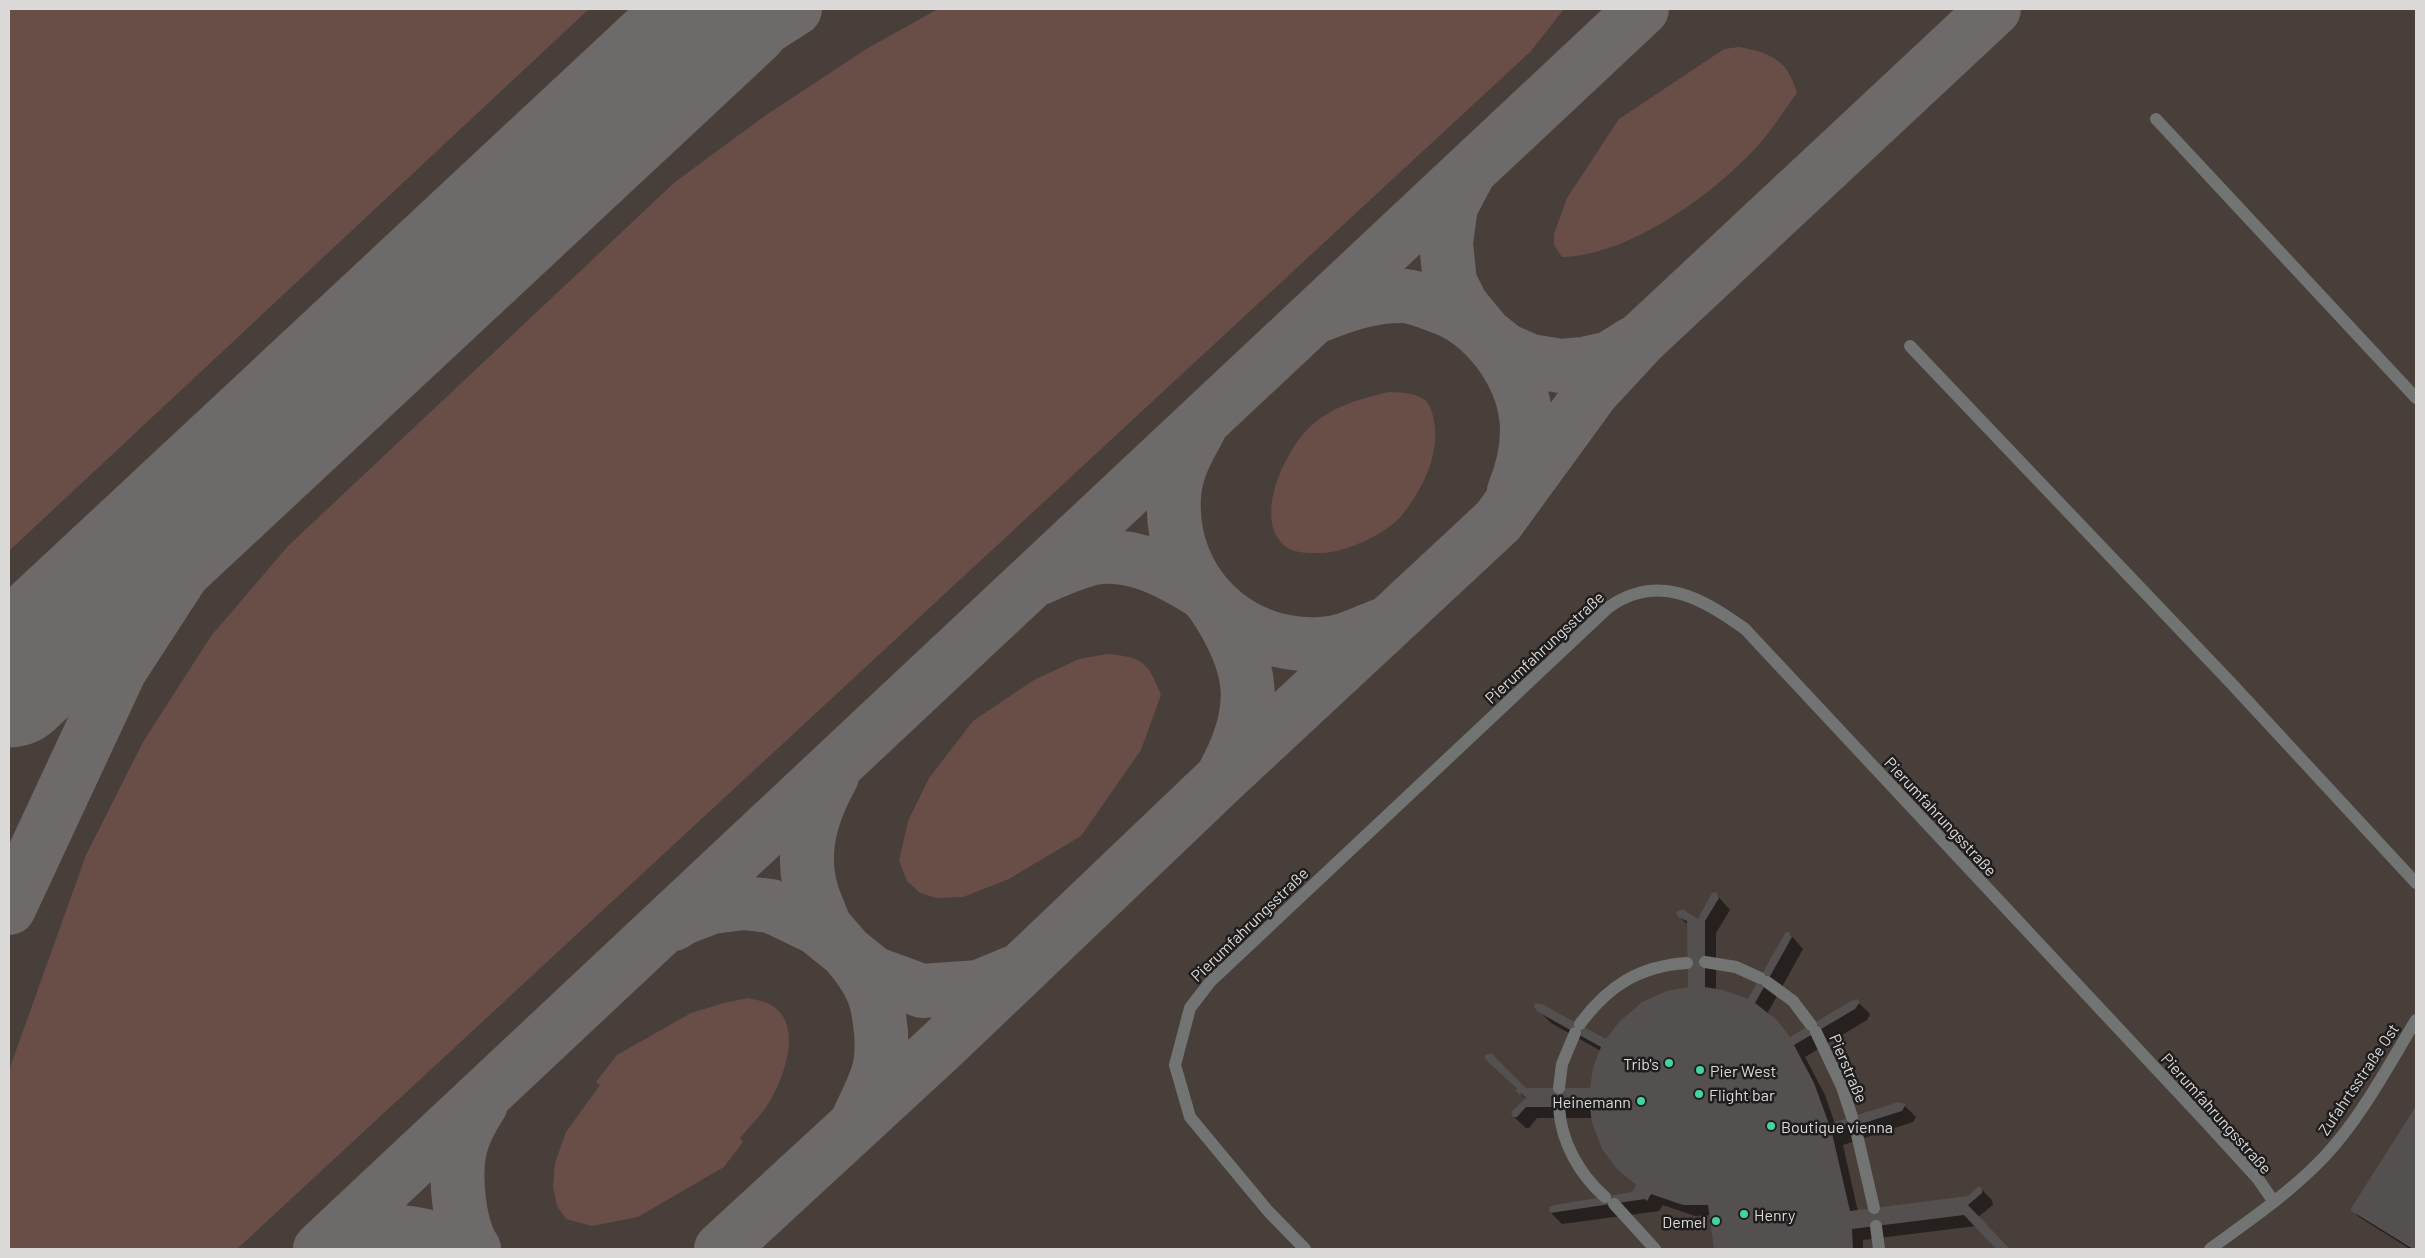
<svg xmlns="http://www.w3.org/2000/svg" width="2425" height="1258" viewBox="0 0 2425 1258" font-family="Barlow,sans-serif">
<rect width="100%" height="100%" fill="#393534"/>
<path fill="#483e3a" d="M9,9H2416V1249H9Z"/>
<path fill="#684e46" d="M9,9H589L9,551Z
M938,9H1564L1531,51L237,1249H9V1070L86,855L143,742L211,636L288,546L675,182L766,115L868,48Z
M1739,47C1771,53 1787,59 1797,93C1785,109 1774,127 1761,142C1717,192 1630,256 1562,257L1554,245V234L1567,198L1619,119L1724,49Z
M1389,392C1402,393 1414,392 1425,400C1432,406 1434,420 1435,428C1438,458 1421,492 1402,515C1388,533 1345,553 1322,553C1310,553 1295,554 1285,546C1252,519 1285,450 1310,427C1332,406 1360,399 1389,392Z
M1107,654C1143,657 1148,662 1161,695L1141,750L1081,836L1009,879L963,897L937,898L920,893L907,881L899,861L908,821L929,778L973,721L1034,680L1079,659Z
M748,998C755,1000 765,1001 771,1005C804,1024 784,1077 770,1101C762,1115 750,1126 740,1138L743,1142L724,1167L638,1217L592,1226L566,1219L557,1206L553,1187L555,1163L566,1132L600,1085L596,1082L617,1055L691,1013L724,1003Z"/>
<path fill="#0007" d="M1716,894L1730,910L1716,933V990L1748,1001L1789,933L1803,949L1767,1014L1791,1038L1857,1001L1870,1014L1867,1020L1805,1057L1825,1095L1835,1124L1898,1103L1905,1106L1916,1117L1913,1122L1843,1145L1858,1212L1969,1197L1980,1188L1992,1200L1993,1205L1978,1217L2010,1249H1998L1976,1226L1863,1240V1249H1715L1710,1215L1695,1216L1663,1205L1659,1211L1562,1224L1551,1213L1633,1193L1637,1186L1618,1168L1593,1118H1537L1529,1128H1526L1514,1117L1526,1099L1486,1057L1525,1089H1591L1601,1051L1551,1023L1535,1007L1606,1040L1689,988L1688,925L1679,916L1698,921Z
M2416,1108V1249H2410L2359,1217L2352,1209Z"/>
<g fill="none" stroke-linecap="round" stroke-linejoin="round">
<path stroke="#6e6a69" stroke-width="54" d="M1467,176L1451,206L1446,243L1450,282L1462,306L1486,335L1505,350L1530,361L1561,366L1583,364L1610,358L1634,343
M526,198L649,102L795,9
M1320,315C1348,304 1374,295 1405,296C1416,297 1428,302 1438,306C1463,314 1482,330 1498,351C1531,395 1535,440 1514,491
M1199,429C1187,450 1175,472 1174,497C1169,581 1236,649 1321,644C1343,643 1362,633 1382,625
M1040,578C1058,570 1076,562 1094,558C1132,551 1172,573 1202,592
M1213,604C1254,665 1260,708 1224,774
M832,776C808,819 797,863 818,909C821,916 823,924 828,930C846,952 871,976 877,1005C881,1025 884,1053 878,1073C873,1090 864,1106 857,1122
M9,908L120,670L196,553L385,329
M673,924L683,918L712,907L744,903L771,906L817,928L873,973L922,991L979,987L1015,972
M320,1249L1642,9
M326,1249C377,1224 413,1228 464,1249
M474,1249C459,1227 455,1180 459,1154C462,1136 472,1118 481,1104
M721,1249L938,1049L1222,778L1498,521L1592,392L1642,338L1994,9"/>
<path stroke="#6e6a69" stroke-width="135" d="M9,680L728,9"/>
</g>
<path fill="#54504f" d="M1716,892L1719,898L1705,921V987L1723,990L1748,999L1785,933L1789,932L1792,937L1755,1003L1777,1020L1790,1037L1851,1001L1857,999L1860,1002L1855,1009L1794,1045L1814,1083L1829,1124L1898,1102L1906,1104L1902,1111L1832,1133L1850,1211L1968,1196L1979,1186L1982,1189V1193L1968,1205L2010,1249H1996L1964,1215L1852,1229L1853,1249H1714L1708,1205H1683L1651,1194L1647,1201L1645,1199L1550,1213L1549,1207L1555,1205L1632,1192L1636,1185L1617,1169L1602,1149L1592,1123L1590,1107H1526L1517,1117H1513L1511,1112L1526,1098L1521,1093L1520,1095L1515,1090L1517,1089L1485,1059V1055L1491,1053L1526,1088H1590L1593,1068L1601,1047L1538,1012L1534,1007L1535,1003L1542,1004L1606,1039L1619,1022L1642,1002L1667,991L1688,987L1687,921L1678,917L1676,912L1682,909L1698,919L1712,893Z
M2416,1106V1249H2413L2350,1210Z"/>
<g fill="none" stroke-linecap="round" stroke-linejoin="round">
<path stroke="#514e4d" stroke-width="12" stroke-dasharray="12 6" stroke-linecap="butt" d="M1559,1107V1088"/>
<path stroke="#727473" stroke-width="12" d="M2156,119L2416,398
M1910,346L2230,682L2416,883
M1705,962L1736,967L1760,978
M1767,982L1793,1001L1811,1025
M1580,1024C1608,986 1639,966 1687,963
M1816,1032L1842,1087L1852,1117
M1559,1088L1562,1064L1575,1033
M1559,1107C1561,1142 1579,1174 1605,1197
M1855,1126L1874,1208
M1614,1204L1655,1249
M1876,1226L1879,1249
M1305,1249L1268,1211L1190,1117L1175,1065L1190,1008L1210,982L1609,607C1659,572 1703,599 1745,629L2204,1120L2258,1179L2274,1202
M2210,1249C2250,1220 2291,1192 2325,1156C2362,1116 2388,1066 2416,1020"/>
</g>
<g fill="#42d4a1" stroke="#1f1d1d" stroke-width="2">
<circle cx="1669" cy="1063" r="5"/>
<circle cx="1700" cy="1070" r="5"/>
<circle cx="1699" cy="1094" r="5"/>
<circle cx="1641" cy="1101" r="5"/>
<circle cx="1771" cy="1126" r="5"/>
<circle cx="1744" cy="1214" r="5"/>
<circle cx="1716" cy="1221" r="5"/>
</g>
<g text-anchor="middle" dominant-baseline="central" stroke-width="5" stroke-linejoin="round" paint-order="stroke">
<g font-size="16" fill="#dcdad9" stroke="#1f1d1d">
<text transform="translate(1544 647) rotate(-43)">Pierumfahrungsstraße</text>
<text transform="translate(1941 816) rotate(47)">Pierumfahrungsstraße</text>
<text transform="translate(1249 924) rotate(-44)">Pierumfahrungsstraße</text>
<text transform="translate(1849 1068) rotate(67)">Pierstraße</text>
<text transform="translate(2358 1079) rotate(-56)">Zufahrtsstraße Ost</text>
<text transform="translate(2217 1113) rotate(48)">Pierumfahrungsstraße</text>
</g>
<g font-size="16" fill="#dcdad9" stroke="#1f1d1d" text-anchor="start">
<text x="1659" y="1063" text-anchor="end">Trib's</text>
<text x="1710" y="1070">Pier West</text>
<text x="1709" y="1094">Flight bar</text>
<text x="1631" y="1101" text-anchor="end">Heinemann</text>
<text x="1781" y="1126">Boutique vienna</text>
<text x="1754" y="1214">Henry</text>
<text x="1706" y="1221" text-anchor="end">Demel</text>
</g>
</g>
<rect width="2425" height="1258" fill="none" stroke="#dcdad9" stroke-width="20"/>
</svg>
